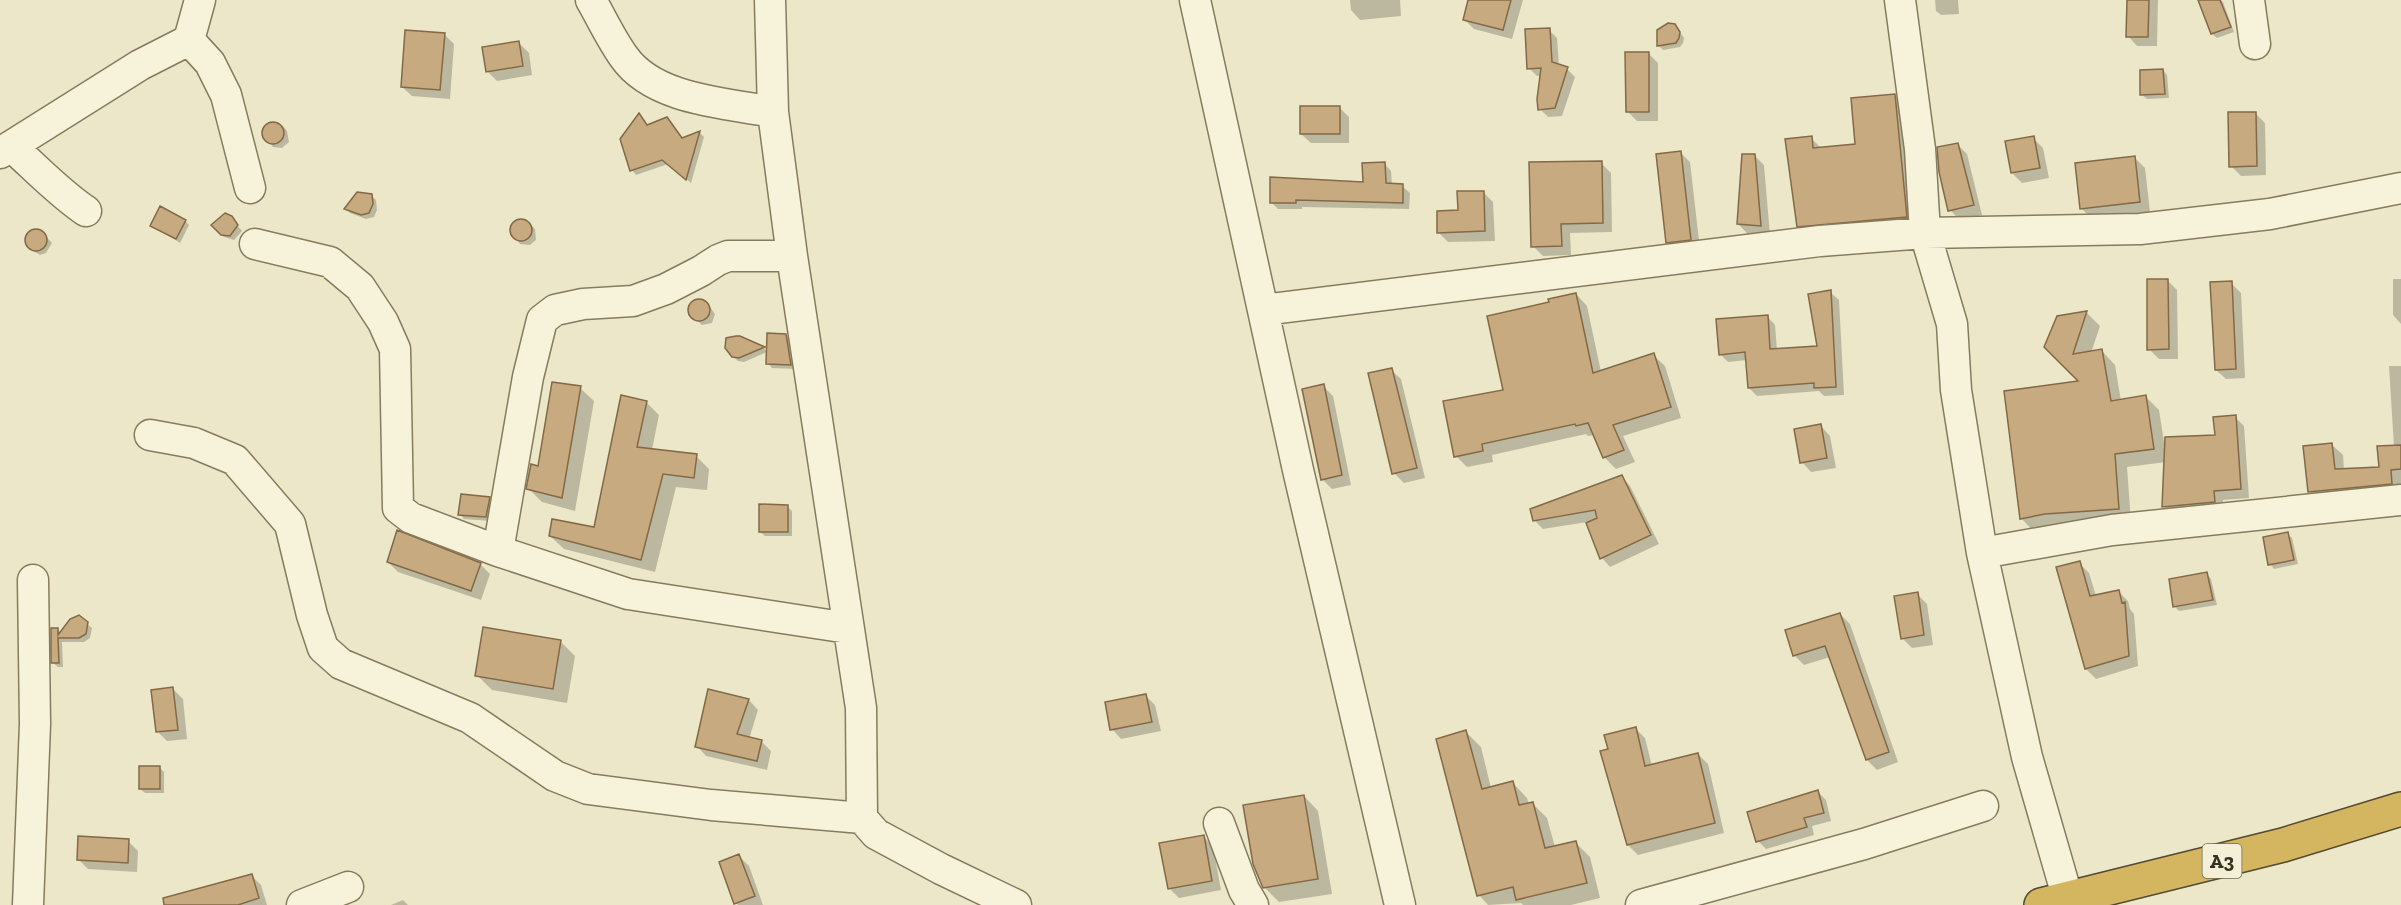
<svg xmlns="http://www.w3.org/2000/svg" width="2401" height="905" viewBox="0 0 2401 905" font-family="'Zilla Slab',serif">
<rect width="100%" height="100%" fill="#ebe7c8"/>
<path fill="#0003" d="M1350,0H1400L1401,16L1360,20L1351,10Z
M1469,0H1523L1512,39L1474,29L1464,19Z
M1935,0H1958L1959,14L1941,15L1936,11Z
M2128,0H2158L2157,46H2137L2128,36Z
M2213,0H2221L2223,2L2234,32L2217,38L2212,34L2201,4Z
M1675,25L1684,38L1683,43L1680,47L1663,50L1659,46V31Z
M1549,30L1557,38L1559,66L1567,69L1575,77L1562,116L1548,117L1540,109L1542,76H1537L1529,68Z
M444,34L454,44L450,99L412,96L402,87Z
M519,43L529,53L532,75L497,81L487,71Z
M1648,53L1658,63V121H1637L1627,111Z
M2163,70L2167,75L2169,98L2147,99L2142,95Z
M1895,95L1904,105L1916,226L1808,236L1798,226L1811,138L1821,148L1856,146Z
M1339,107L1349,117V143H1311L1301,134Z
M2255,113L2265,123L2266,175L2241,176L2231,166Z
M639,116L648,126L683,140L700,133L704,137L691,183L668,164L636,175L632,170Z
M273,123L283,126L287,131L289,142L282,148L273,147L264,134L265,127Z
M2033,138L2043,148L2049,178L2022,183L2012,173Z
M1957,144L1967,154L1982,215L1960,220L1950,210Z
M1680,152L1690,162L1700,249L1677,252L1667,242Z
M1754,155L1764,165L1770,235L1748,234L1738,224Z
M2135,158L2145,168L2150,212L2091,218L2081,208Z
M1384,163L1391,171L1392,185L1402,186L1410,193L1409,209L1302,207V209H1278L1271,202L1364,184Z
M1601,163L1611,173L1612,232L1570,233L1571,255L1543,256L1533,246Z
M1483,192L1493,202L1495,241L1448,242L1438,232Z
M371,195L376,200L377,210L374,217L366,219L350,213L346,209Z
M231,218L242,231L234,240L224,237L219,232Z
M185,221L189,225L180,243L152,225Z
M520,221L530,224L535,229L536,240L530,245L520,244L511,231L513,224Z
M35,230L41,231L52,243L46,253L40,255L35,252L27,241L28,233Z
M2393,279H2401V324L2393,315Z
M2167,280L2177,290L2178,359H2159L2149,349Z
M2231,283L2241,293L2245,378L2226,379L2216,370Z
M1830,292L1839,300L1844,395L1824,396L1819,391L1757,396L1749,388L1747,360L1728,362L1720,354L1767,316L1775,325L1777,350L1818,348Z
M1576,294L1587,306L1601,372L1653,355L1665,366L1681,418L1623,436L1635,462L1616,469L1605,458L1595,435L1588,436L1586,434L1492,455L1493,462L1467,467L1456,456L1505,391L1551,303Z
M695,300L704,302L710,307L715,314L712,323L702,325L690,314L688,308Z
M2087,313L2100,326L2091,353L2102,351L2115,365L2121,401L2146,397L2159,410L2165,448L2216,436L2235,417L2244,426L2249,498L2223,500V511L2173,515L2164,506L2166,462L2127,467L2131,522L2034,532L2021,518L2081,382L2058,317Z
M786,335L791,340L795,369L772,368L768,363Z
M739,338L764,348L767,352L744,362L738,361L733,356Z
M2389,366H2401V494L2321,503L2310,492L2331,444L2343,455L2344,470L2380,468L2394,447Z
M1391,370L1401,379L1425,478L1404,483L1394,473Z
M1323,386L1333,396L1351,485L1332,489L1322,479Z
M580,388L594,401L575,511L542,502L528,488Z
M646,402L659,415L652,450L696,456L709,469L707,490L676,487L655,572L564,549L550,536L595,529Z
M1821,426L1830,436L1836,468L1811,472L1802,462Z
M1622,477L1630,486L1659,544L1610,567L1602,558L1587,522L1543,529L1534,520Z
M489,498L494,503L491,521L464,519L460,514Z
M787,506L792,511V536H765L760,532Z
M2287,534L2292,538L2298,564L2274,569L2270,564Z
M388,562L480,564L490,574L481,600L398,572Z
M2079,563L2089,573L2096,596L2118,591L2128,601L2130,609L2134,614L2138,666L2096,679L2086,669L2058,568Z
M2207,574L2211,579L2217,605L2179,611L2174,606Z
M1917,594L1927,604L1933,645L1912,648L1902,638Z
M1840,614L1850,624L1898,762L1877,770L1867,760L1830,657L1804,665L1794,655Z
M87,624L92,628L90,638L84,642H62L63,667H58L53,663L57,629L61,633Z
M560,641L575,656L567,703L492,690L477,675Z
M173,689L183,699L187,739L167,741L157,731Z
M710,691L749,700L758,710L749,739L762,742L771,751L767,770L706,756L697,746Z
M1145,695L1155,705L1161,731L1121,739L1112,729Z
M1635,728L1645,738L1652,766L1698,754L1708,764L1724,833L1638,855L1628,845L1610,750Z
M1466,732L1481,747L1491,788L1513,783L1527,798L1529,805L1533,804L1547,818L1555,847L1576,843L1590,857L1600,898L1571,905H1523L1521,903L1488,905L1479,895Z
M159,767L164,772V793H145L140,789Z
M1818,792L1826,800L1831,821L1812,826L1814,835L1766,849L1758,841Z
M1304,796L1318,811L1332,894L1279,902L1264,887Z
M1203,836L1213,846L1221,890L1179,898L1169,888Z
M128,841L138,851L137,872L88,869L78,859Z
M739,856L749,866L763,905H738L736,903Z
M251,875L261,885L267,905H195Z
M403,900L408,905H391Z"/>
<path fill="#c7aa80" stroke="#846946" stroke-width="1.5" d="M1468,0H1511L1503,30L1463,20Z
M2127,0H2149L2148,37H2126Z
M2198,0H2220L2231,27L2211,34Z
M1668,23L1675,24L1680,32L1679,38L1676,43L1657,46V30Z
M1550,28L1552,62L1568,67L1555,108L1538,110L1537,99L1541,68L1527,69L1525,29Z
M405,30L445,33L440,90L401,87Z
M519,41L523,66L486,72L482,47Z
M1625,52H1649V112H1626Z
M2163,69L2165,94L2140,95V70Z
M1895,94L1907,217L1797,227L1785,139L1812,136L1813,148L1855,144L1851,98Z
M1300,106H1340V134H1300Z
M2228,112H2256L2257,166L2229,167Z
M639,113L647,125L667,117L682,138L700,131L686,180L662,160L630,171L620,139Z
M262 133a11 11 0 1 1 22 0a11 11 0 1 1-22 0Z
M2034,136L2040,168L2011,173L2005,141Z
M1958,143L1974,205L1948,211L1939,172L1937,147Z
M1681,151L1691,240L1666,243L1656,154Z
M1742,154H1755L1761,226L1737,224Z
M2135,156L2140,202L2080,209L2075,163Z
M1602,161L1603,223L1561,224L1562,246L1531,247L1529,162Z
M1385,162L1386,183L1403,184V203L1296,200V203H1270V177L1363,182L1362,163Z
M1457,191H1484L1485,231L1437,233V211L1458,210Z
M357,192L372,194L373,204L369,213L361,215L344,209Z
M160,206L186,220L176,239L150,226Z
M225,213L232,216L238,225L230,236L221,235L211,225Z
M510 230a11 11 0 1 1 22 0a11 11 0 1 1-22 0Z
M25 240a11 11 0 1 1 22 0a11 11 0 1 1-22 0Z
M2147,279H2168L2169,349L2147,350Z
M2232,281L2236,369L2215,370L2210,282Z
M1831,290L1836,387L1814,388V383L1748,388L1745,352L1719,355L1716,319L1768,315L1770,349L1817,346L1808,294Z
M1576,293L1593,373L1654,353L1671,407L1613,425L1624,450L1603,458L1588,423L1576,426L1575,424L1482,444L1483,451L1454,457L1443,401L1503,390L1487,316L1549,302L1548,299Z
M688 310a11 11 0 1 1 22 0a11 11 0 1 1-22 0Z
M2087,311L2073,354L2102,349L2111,401L2146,395L2154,449L2115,454L2119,509L2045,514L2020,519L2004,391L2078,381L2044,347L2057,316Z
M767,333L786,334L791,365L766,364Z
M736,336H740L765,347L739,358L732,357L725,348L726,338Z
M1392,368L1417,468L1392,474L1368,373Z
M552,382L581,386L562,498L526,489L531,464L538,466Z
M1324,384L1342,475L1321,480L1302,389Z
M621,395L647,401L637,447L697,454L694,478L663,474L641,560L549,536L552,519L594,527Z
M2236,415L2241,489L2214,491L2215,502L2162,507L2165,437L2215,435L2213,417Z
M1821,424L1827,458L1800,463L1794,429Z
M2332,443L2335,469L2379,467L2377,446L2401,445V469L2391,470L2392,484L2308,492L2303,446Z
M1622,475L1651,535L1600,559L1586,523L1597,518L1595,510L1533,521L1530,509Z
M461,494L490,497L486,517L458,515Z
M759,504L788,505V532H759Z
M397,530L481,563L471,591L387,562Z
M2288,532L2294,560L2268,565L2263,537Z
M2080,561L2090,596L2119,590L2122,603L2125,602L2129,656L2085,669L2056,567Z
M2207,572L2213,600L2173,607L2169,579Z
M1918,592L1924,635L1901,639L1894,596Z
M1840,613L1889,752L1866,760L1825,646L1793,656L1785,630Z
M79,615L88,622L86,634L79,638H58L59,663H51V628H58V635L70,619Z
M483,627L561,640L553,689L475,676Z
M173,687L178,730L156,732L151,690Z
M708,689L749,699L737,734L762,740L757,761L695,747Z
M1146,694L1152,722L1110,730L1105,702Z
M1636,727L1645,766L1698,753L1715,823L1627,845L1600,751L1608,749L1604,735Z
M1466,730L1482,789L1513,781L1519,805L1533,802L1545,848L1576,841L1587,883L1516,900L1513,887L1477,896L1436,739Z
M139,766H160V789H139Z
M1818,790L1824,813L1804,818L1807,827L1756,842L1747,812Z
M1304,795L1318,879L1263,888L1253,864L1243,805Z
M1204,835L1212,881L1168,889L1159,843Z
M78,836L129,839L128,863L77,860Z
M739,854L755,896L734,904L719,862Z
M252,874L259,898L238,905H164L163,898Z"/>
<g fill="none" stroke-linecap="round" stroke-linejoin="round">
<g stroke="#867b5e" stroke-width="33">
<path id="minor" d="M591,0C602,19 611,39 624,57C654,100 726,103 773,112
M770,0L773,112L792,256L861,708L862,818L876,834L941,869L1016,905
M1195,0L1298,470L1400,905
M1900,0L1920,149L1925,233L1952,324L1956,390L1982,553L2027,757L2068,899
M2249,0L2255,44
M189,40L210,63L226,95L250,188
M11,146C36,168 58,192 86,211
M0,153L140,65L189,40L200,0
M255,244L330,262L360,287L383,322L395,349L398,508L411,518L498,551L628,594L848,628
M1263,310L1820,241L1925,233L2140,229L2270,214L2401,188
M150,435L194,443L235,460L290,524L312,615L323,648L341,664L470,718L555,776L588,789L711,805L862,818
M498,551L528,377L542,320L555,310L583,304L633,301L666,289L701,271L718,260L728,256H792
M1982,553L2112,530L2401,500
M1219,823L1244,890L1253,905
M28,905L35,724L33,580
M302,905L348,887
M1641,905L1864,844L1983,806"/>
</g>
<g stroke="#544832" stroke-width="36">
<path id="highway" d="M2041,905L2283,845L2401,809"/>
</g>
<use href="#minor" stroke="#f7f3db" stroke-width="30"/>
<use href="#highway" stroke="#d4b560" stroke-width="33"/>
</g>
<g text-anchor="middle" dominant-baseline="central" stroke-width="4.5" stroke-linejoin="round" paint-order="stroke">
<rect fill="#f3f0d7" stroke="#706a58" stroke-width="1.5" x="2202.5" y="844" width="39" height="34" rx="4.5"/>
<g font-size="20" font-weight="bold" fill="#383021">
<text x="2222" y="861">A3</text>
</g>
</g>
</svg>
